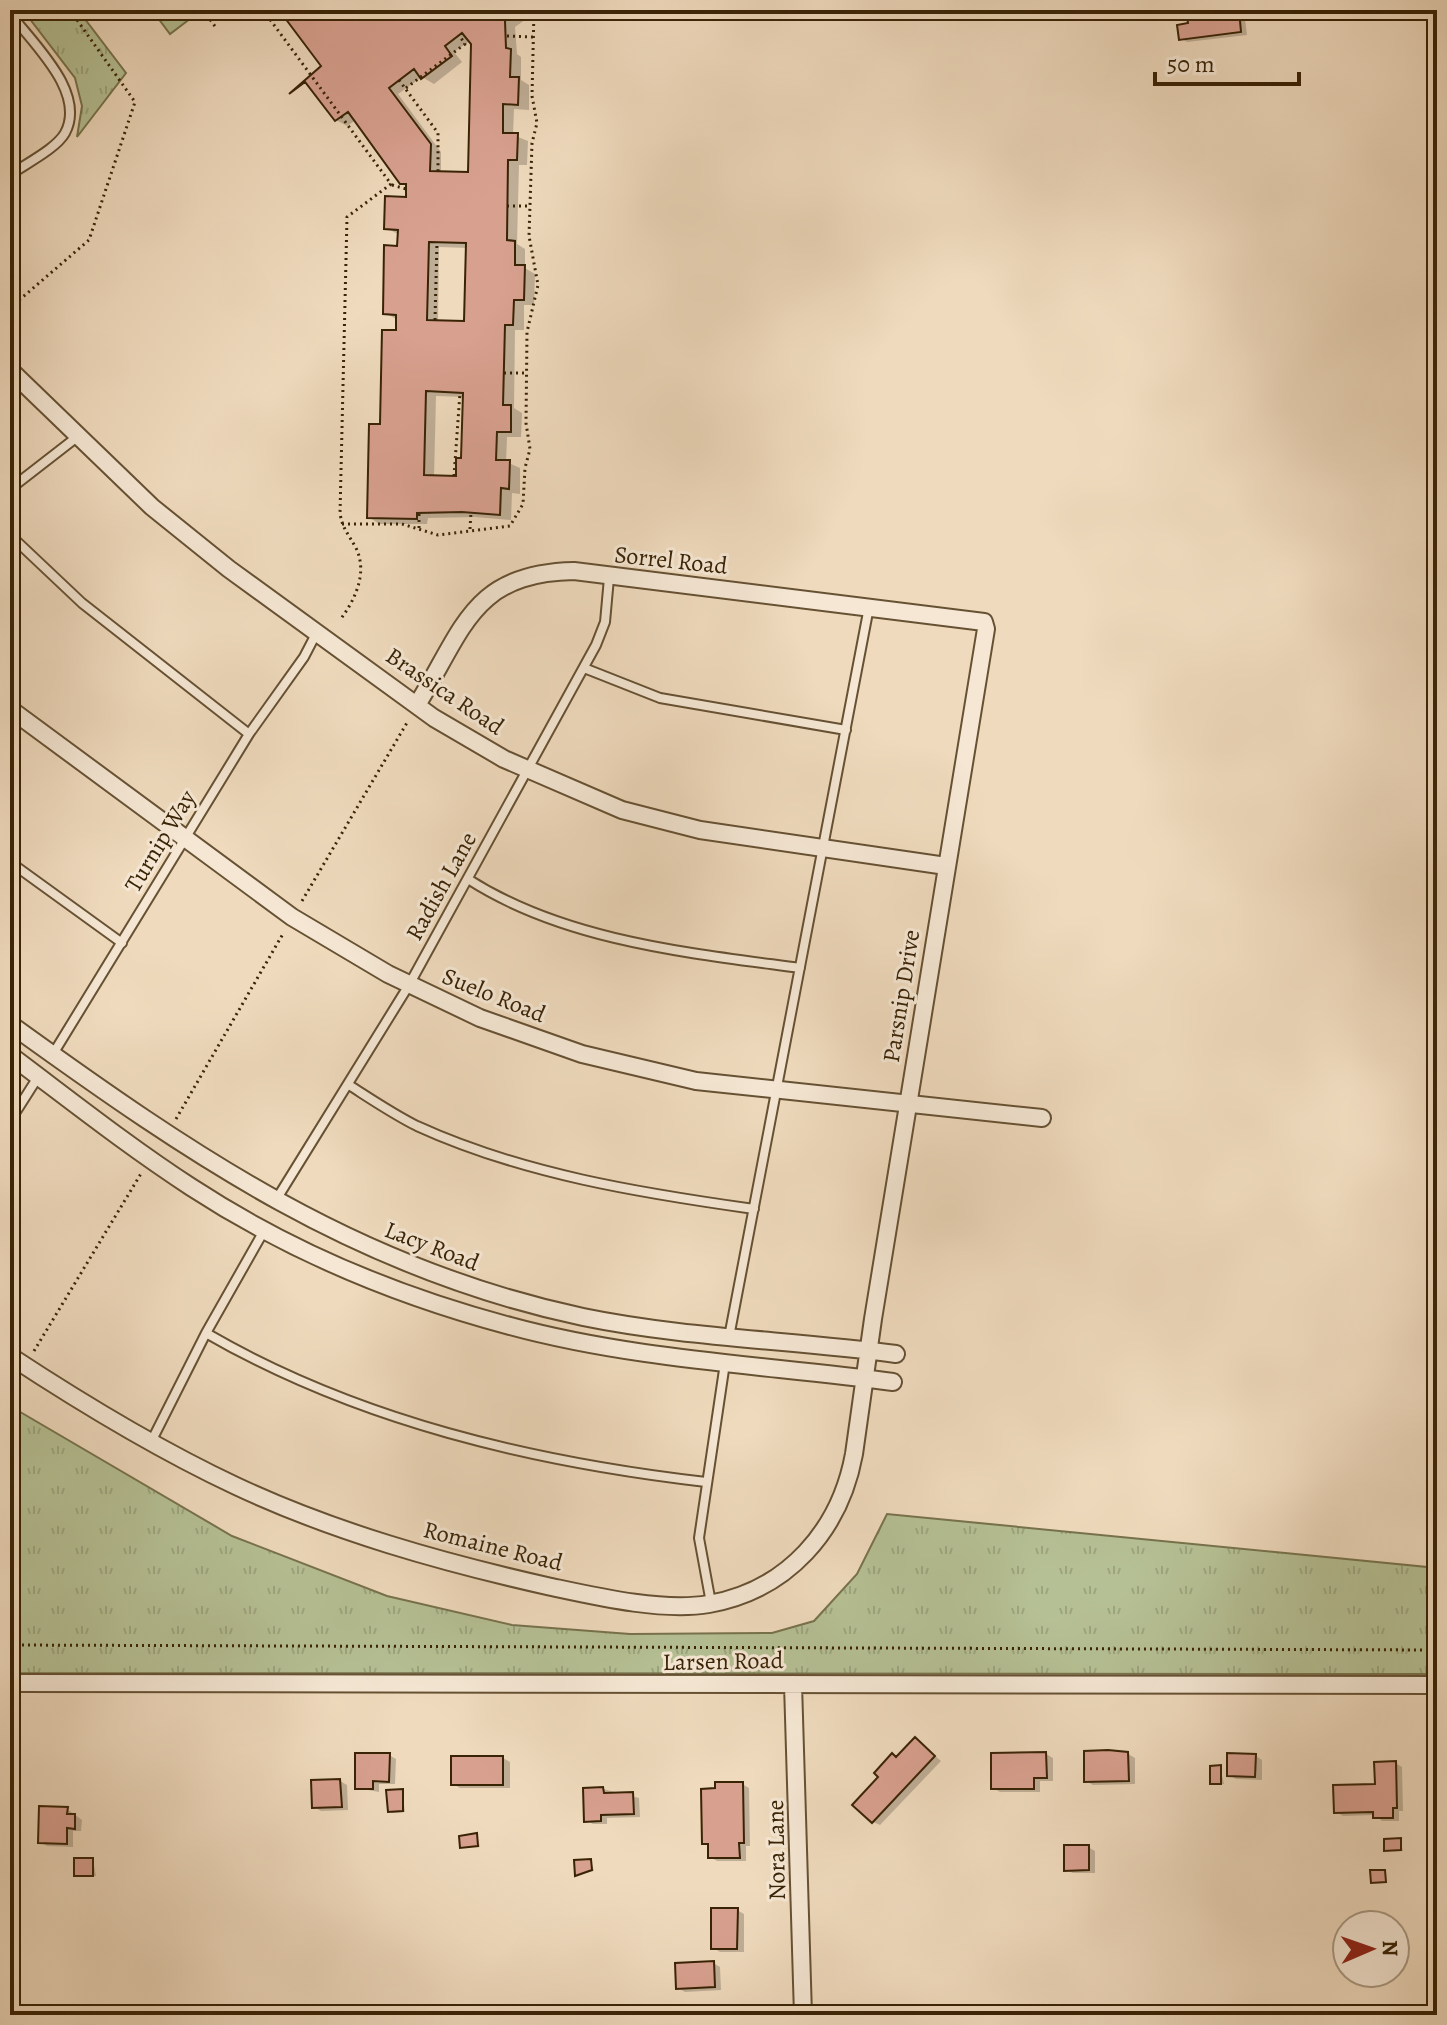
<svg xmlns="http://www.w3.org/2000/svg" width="1447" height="2025" viewBox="0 0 1447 2025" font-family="Alegreya,serif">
<defs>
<pattern id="grass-tufts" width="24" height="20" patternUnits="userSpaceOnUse" patternTransform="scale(2)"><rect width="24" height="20" fill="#b5c094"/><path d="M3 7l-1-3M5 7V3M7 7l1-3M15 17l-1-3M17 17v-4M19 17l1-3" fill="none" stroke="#9ca57e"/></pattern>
</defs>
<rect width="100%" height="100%" fill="#efdabd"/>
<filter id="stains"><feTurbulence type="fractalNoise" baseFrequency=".0025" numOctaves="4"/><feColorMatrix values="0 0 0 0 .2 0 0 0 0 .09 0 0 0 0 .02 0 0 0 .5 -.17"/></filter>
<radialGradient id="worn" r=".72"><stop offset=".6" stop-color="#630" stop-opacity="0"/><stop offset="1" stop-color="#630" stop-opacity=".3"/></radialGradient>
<path fill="url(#grass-tufts)" stroke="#77724c" stroke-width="2" d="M23,10H78L126,73L77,137L82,106L75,78Z
M10,1406L232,1536L387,1596L512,1625L630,1634L772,1633L814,1621L857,1574L887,1514L1437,1568V1674L10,1673Z"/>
<path fill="#b5c094" stroke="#77724c" stroke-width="2" d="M152,10H198L199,12L170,34Z"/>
<path fill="#0003" fill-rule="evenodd" d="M282,10H524L529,17L515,27L517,54L521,57V80L529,85V110L514,109L513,135L528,141L527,165H519L517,244L525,249V268L535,274L534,305H524V330H515L514,408L522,413L521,437H507L506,462L520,468V494L512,493L511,520L475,517L428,518L427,524H379L369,517L398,332V320L385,313L400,235L386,228L408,199V186L402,182L356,120L347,126L336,120L324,67ZM471,40L470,174L441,173V152L398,94L422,77L434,84L462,62L454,52ZM439,247L468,248L466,323L438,322ZM436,396L465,397L463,460L458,478H434Z
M1181,10H1244L1247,35L1187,42L1180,38L1190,25L1188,15Z
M1386,10H1401L1400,15L1389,13Z
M915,1739L941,1761L880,1825L873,1822L897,1759Z
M1046,1754L1053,1758V1781H1040V1792H1000L993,1788Z
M1128,1754L1135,1758V1784L1093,1785L1086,1781Z
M389,1755L396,1759L395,1784H379V1792L357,1788Z
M1256,1756L1262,1760V1780L1236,1779L1229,1775Z
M503,1758L510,1762V1788H460L453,1784Z
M1395,1763L1402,1767L1403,1811H1399V1821H1382L1375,1815L1343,1816L1336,1812L1377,1786Z
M1220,1767L1224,1784H1215L1212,1783Z
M340,1781L347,1785L348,1810L321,1811L314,1807Z
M742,1784L749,1788L750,1846H746V1861H717L710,1857V1846L704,1843Z
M603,1789L639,1798L640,1817L607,1818V1824H593L586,1820Z
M402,1791L405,1812L392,1813L390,1811Z
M67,1809L82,1820L81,1831H73V1847L47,1846L40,1842Z
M477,1835L480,1847H462Z
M1400,1840L1403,1851L1386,1850Z
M1088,1847L1095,1851V1873H1073L1066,1870Z
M93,1860L96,1876H79Z
M591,1861L594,1871L577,1875Z
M737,1910L744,1914V1952H720L713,1948Z
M713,1963L720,1967L721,1990L685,1992L678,1988Z"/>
<path fill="#d8a08f" stroke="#392305" stroke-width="2" fill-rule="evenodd" d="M279,10H519L505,21L506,48L511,49L510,77H519L518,105L503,104V133H518L517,160H508L507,240L515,241V265H525L524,300H514L513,325H505L503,405H511V432H497L496,460H510L509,489L501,488L500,515L462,512L417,513V519L367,518L369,424H380L382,330H396V315L383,314L384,245L397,246L398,230L384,229L385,196L406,197V184H400L348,112L335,121L305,82L289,94L321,66ZM462,33L471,44L468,172L430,171L431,144L389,88L414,69L421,79L452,56L445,46ZM429,242L466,243L464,321L427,320ZM426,391L463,393L461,458H456V476L424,475Z
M1179,10H1239L1241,32L1179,40L1177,25L1188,23L1186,11Z
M915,1737L935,1756L872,1823L852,1805L878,1777L874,1773L892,1753L896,1757Z
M1108,1750L1128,1752L1129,1781L1084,1782V1751Z
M1046,1752L1047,1778H1034V1789H991V1753Z
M355,1753H390L389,1782L373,1781V1789H355Z
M1227,1753L1256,1754L1255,1777L1227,1776Z
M451,1756H503V1785H451Z
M1396,1761L1397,1808H1393V1818H1373V1812L1334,1813L1333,1785L1375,1784L1374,1762Z
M1221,1765V1784H1210V1766Z
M340,1779L342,1807L312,1808L311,1780Z
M715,1782H743L744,1843H739L740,1858H708V1844H702L701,1789L715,1788Z
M603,1787L604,1793L633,1792L634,1814L601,1815V1821L584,1822L583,1788Z
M403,1789V1811L388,1812L386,1790Z
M39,1806L68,1807L67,1814H75V1829L67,1828V1844L38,1843Z
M477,1833L478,1846L460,1848L459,1836Z
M1401,1838V1850L1384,1851V1839Z
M1064,1845H1089V1870L1064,1871Z
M74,1858H93V1876H74Z
M591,1859L592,1870L575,1876L574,1860Z
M1370,1870H1385L1386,1882L1371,1883Z
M711,1908H738L737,1949H711Z
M714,1961L715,1987L676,1989L675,1963Z"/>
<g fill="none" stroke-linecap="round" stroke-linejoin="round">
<g stroke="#665133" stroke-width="12">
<path id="lane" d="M10,13C32,43 87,92 65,133C56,149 25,164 10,175
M10,489L77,437
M10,535L82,603L249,734
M584,668L660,698L846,730
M10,862L122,943
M468,879C564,941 689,953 800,968
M53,1054L249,734L304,657L317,632
M349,1085C371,1099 393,1114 417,1126C522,1174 640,1193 754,1209
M10,1121L38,1077
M276,1200L409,985L596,645L605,622L609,578
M206,1333C358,1421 533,1462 706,1482
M729,1337L869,607
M151,1442L206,1333L265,1229
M711,1603L699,1538L725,1363"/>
</g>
<g stroke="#665133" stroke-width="20">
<path id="street" d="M10,370L152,507L229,569L434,718L504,759L622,810L700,830L946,866
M10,709L292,917L388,974L480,1018L582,1054L696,1081L1042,1118
M10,1024C193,1156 357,1269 583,1317C685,1338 792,1340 896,1354
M10,1055C70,1100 128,1146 191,1187C289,1251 397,1296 510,1326C635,1360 766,1365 893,1382
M10,1356C83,1404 157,1449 236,1486C334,1532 441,1562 547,1586C594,1596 661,1612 709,1604C788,1590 840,1530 854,1454L873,1319L986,629L984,622L574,571C472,573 464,629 417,705
M10,1683L1437,1685
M793,1684L803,2015"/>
</g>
<path stroke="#392305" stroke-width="3" stroke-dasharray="2 4" stroke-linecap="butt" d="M203,10L217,29
M263,10L391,184L347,217L340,513C342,528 349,535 356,548C368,573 355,600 340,620
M507,36L533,37
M399,80L438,133V171
M406,88L465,44L459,35
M392,185L406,189
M507,206H530
M10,308L89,240L135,102L70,10
M435,320L437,242
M504,373H526
M454,476L460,393
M342,524H402L438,535L510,526L523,504L525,468L530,449L526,423L527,332L538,285L529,236L532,143L537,123L532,96L534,10
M419,528V513
M470,529L471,512
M302,901L408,721
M176,1119L284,932
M34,1351L142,1172
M10,1645L1437,1650"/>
<use href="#lane" stroke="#f5e7d4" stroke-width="8"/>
<use href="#street" stroke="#f5e7d4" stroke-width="16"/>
</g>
<g text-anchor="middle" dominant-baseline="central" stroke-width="6" stroke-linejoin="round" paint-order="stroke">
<g font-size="24" fill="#392305" stroke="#f5e7d4">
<text transform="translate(671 560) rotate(6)">Sorrel Road</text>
<text transform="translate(445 691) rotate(34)">Brassica Road</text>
<text transform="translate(160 841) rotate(-59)">Turnip Way</text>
<text transform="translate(441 886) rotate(-61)">Radish Lane</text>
<text transform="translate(494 995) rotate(22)">Suelo Road</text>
<text transform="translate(901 996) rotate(-81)">Parsnip Drive</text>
<text transform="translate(432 1246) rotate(21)">Lacy Road</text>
<text transform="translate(493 1546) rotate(14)">Romaine Road</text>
<text transform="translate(723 1661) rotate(-1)">Larsen Road</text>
<text transform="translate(776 1850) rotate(-91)">Nora Lane</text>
</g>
</g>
<rect width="1447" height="2025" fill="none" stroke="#efdabd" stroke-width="40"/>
<rect x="12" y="12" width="1423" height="2001" fill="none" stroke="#392305" stroke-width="4"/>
<rect x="20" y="20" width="1407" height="1985" fill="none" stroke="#392305" stroke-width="2"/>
<g transform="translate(1371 1949) rotate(88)"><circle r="38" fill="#f5e7d4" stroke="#aa9981" stroke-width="2"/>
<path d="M0-6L14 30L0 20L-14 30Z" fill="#8f2418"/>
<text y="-12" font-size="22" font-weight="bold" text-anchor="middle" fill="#392305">N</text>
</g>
<path d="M1155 72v12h144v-12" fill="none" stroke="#392305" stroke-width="4"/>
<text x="1167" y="72" font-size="24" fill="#392305" stroke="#f5e7d4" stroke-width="6" paint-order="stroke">50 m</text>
<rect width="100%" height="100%" filter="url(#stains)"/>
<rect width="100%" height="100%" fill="url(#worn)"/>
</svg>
